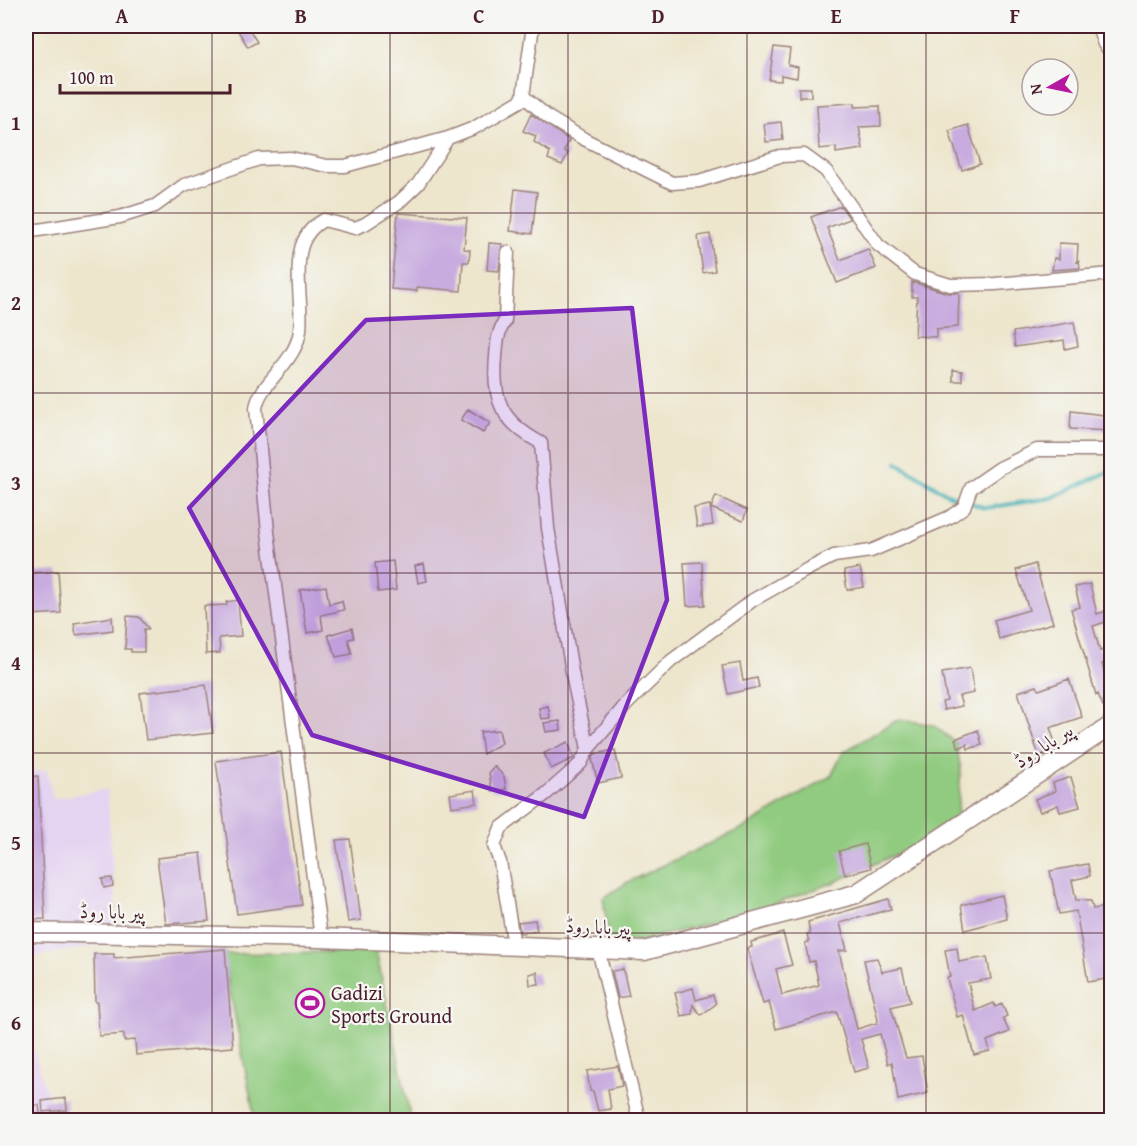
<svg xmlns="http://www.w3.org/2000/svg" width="1137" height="1146" viewBox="0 0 1137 1146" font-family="'Gentium Book Plus',Amiri,serif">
<rect width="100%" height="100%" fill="#f6f6f2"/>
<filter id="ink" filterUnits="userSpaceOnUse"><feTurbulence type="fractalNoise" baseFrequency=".0167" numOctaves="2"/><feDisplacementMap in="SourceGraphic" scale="12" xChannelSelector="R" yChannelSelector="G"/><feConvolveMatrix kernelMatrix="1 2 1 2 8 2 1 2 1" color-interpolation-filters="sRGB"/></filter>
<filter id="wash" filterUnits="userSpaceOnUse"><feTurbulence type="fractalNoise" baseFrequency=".008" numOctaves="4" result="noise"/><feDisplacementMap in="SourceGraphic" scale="24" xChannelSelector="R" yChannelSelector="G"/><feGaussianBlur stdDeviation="1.35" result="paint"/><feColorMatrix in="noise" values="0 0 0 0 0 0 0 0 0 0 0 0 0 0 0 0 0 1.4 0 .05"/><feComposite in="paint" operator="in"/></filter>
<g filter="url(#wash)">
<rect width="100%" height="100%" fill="#ede6cd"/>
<path fill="#e4d3f1" d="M47,770L53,799L107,789L118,942L26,958V772Z
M26,1024L55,1120H26Z"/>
<path fill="#90cb7f" stroke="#6d7555" stroke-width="1.5" d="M899,719L933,725L956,743L961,770L957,818L925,841L835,882L747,914L640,941L609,939L603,898L628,882L747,826L831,776L843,752Z
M376,951L411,1120H255L223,954Z"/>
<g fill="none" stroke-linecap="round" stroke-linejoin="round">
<path stroke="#3eafb6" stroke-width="4" d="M897,463L947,494L985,508L1051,498L1112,470"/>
</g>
<g id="blocks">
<path fill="#c8abdf" d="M235,26H247L257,42L248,47Z
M774,47L790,49L788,65L798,67L797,78L781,75V81L769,80Z
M799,88H811V97H799Z
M855,103V107L880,106L881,126L859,127L863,149L836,153V147L819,149L817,105Z
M531,114L569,140L564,151L568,153L562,165L548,159L550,152L534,142L536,136L523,131Z
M781,122L783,140L766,142L764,124Z
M968,125L980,164L962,170L949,131Z
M515,189L537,192L532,234L510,231Z
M841,206L850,219L827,228L840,260L868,249L876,268L837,283L811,217Z
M398,213L467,218L464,249L470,250L469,262H463L461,291L417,287V291L391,289Z
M710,234L715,271L703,273L698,236Z
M489,243L502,244L499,271L487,270Z
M1059,243L1078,244L1077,262L1079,261L1080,268L1052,270L1054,258L1059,259Z
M912,282L948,293H959L958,327L936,329V337L915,336L917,297H912Z
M1074,322L1078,346L1065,349L1064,340L1015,347L1013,332Z
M953,370L962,371V381H953Z
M468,409L490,423L483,433L461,420Z
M1071,411L1112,416L1111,431L1070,429Z
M716,496L747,510L743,521L711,508Z
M710,505L713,525L697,527L694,508Z
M393,561L396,590L378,592L375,563Z
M702,562L705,605L687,606L684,563Z
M424,564L427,581L418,583L415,566Z
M1035,564L1053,623L999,639L994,620L1029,610L1016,570Z
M860,568L864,587L847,590L844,571Z
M58,571L61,613L32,615L29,573Z
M1090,584L1097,614L1112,609V620L1093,626L1100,651L1112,648V660L1102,664L1112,703L1103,706L1098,694L1096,695L1071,609L1080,607L1075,587Z
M326,586L329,604L342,601L344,610L321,615L323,630L307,633L300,590Z
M238,600L241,636L219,638L220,653L206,654L204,606L227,605L226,602Z
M127,616L139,617L149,629H144V652H131V649H125Z
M112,617L113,630L76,635L74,623Z
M352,628L354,638L348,639L352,654L336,657L328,635Z
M740,663L743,681L757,678L759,687L728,694L722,666Z
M970,668L974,693L959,696L962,706L944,710L942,702L947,701L942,673Z
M1069,679L1082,717L1050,728L1057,748L1039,756L1018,692L1037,686L1039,690Z
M206,685L213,733L146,740L140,693Z
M548,706L550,718L541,719L539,708Z
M560,721L561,730L546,732L544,723Z
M499,730L502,743L483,754L480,732Z
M978,730L982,745L968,749L967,744L959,748L955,739Z
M568,742L574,758L551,769L544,753Z
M615,750L621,778L598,783L592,759L595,754Z
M281,752L302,905L237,914L216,761Z
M494,766L504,776L506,789L492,791L489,772Z
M38,776L45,919L26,920V777Z
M1071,777L1080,807L1060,812L1058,805L1040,812L1035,799L1055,791L1053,783Z
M475,790L477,803L452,807L450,794Z
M350,839L361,920L348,922L336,840Z
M865,844L871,868L845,875L839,851Z
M201,853L209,921L166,924L157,858Z
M1088,864L1090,876L1072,880L1076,900L1091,901L1093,909L1112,906V978L1088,982L1076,911L1059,914L1050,871Z
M112,878L113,886L104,888L102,879Z
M1002,895L1007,919L965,930L961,905Z
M888,899L891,909L840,923L847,950L839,951L857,1029L877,1023L878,1020L864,960L877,958L882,972L902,968L910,1002L891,1007L906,1058L922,1056L928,1093L898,1100L892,1062L888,1064L880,1034L861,1039L869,1068L854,1072L837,1012L776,1029L769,1002L763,1004L747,948L752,947L751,942L783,933L792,965L776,969L782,995L819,985L814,961L809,962L805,943L809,942L807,934H810L808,922Z
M535,920L537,931L520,933L518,922Z
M957,948L959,962L987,957L991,979L968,983L975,1011L994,1003L995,1007L1002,1004L1007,1016L1003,1018L1009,1032L987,1041L990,1051L974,1055L963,1015L957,1017L947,978L950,977L945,950Z
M225,949L233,1047L136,1055L135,1040L124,1041V1034L99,1036L97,1002H95L94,954H114V958Z
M623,969L629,996L618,998L612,971Z
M537,972L539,984L530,985L529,974Z
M693,988L696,1000L713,995L716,1004L701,1015L693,1005L692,1014L681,1016L675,993Z
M618,1066L622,1086L608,1089L611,1109L598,1111L593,1091H590L587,1071Z
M66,1098L67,1110L43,1112L42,1101Z
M39,1105L41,1120H26V1106Z"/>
</g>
</g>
<g filter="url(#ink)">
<use href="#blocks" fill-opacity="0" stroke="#9c827c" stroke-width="1.5"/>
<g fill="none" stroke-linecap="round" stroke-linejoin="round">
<g stroke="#9c827c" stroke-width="15">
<path id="street" d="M533,26L523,96L549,118L584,139L672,183L699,181L780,156L804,155L826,171L878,245L915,274L950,285L995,284L1112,274
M1098,26L1104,44L1112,53
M26,232L120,217L155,206L184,185L259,159L291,158L327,166H345L448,138
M508,252L505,321C497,333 497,344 496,357C492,401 502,422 541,443L548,528L574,684L588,749
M321,938L268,532L256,408C259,383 297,362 300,330C304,293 284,240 324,220L355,228L365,224L399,202L418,184L448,138L474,128L525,98
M514,945L500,862L494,846L501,828L546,794L581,763L588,749L625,706L671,661L753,600L808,569L834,556L871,551L950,517L964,507L971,488L1000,468L1037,450H1112
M598,949L639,1120"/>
</g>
<g stroke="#9c827c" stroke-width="21">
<path id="secondary" d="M26,932L321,938L644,951L856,894L1112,725"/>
</g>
<use href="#street" stroke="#fff" stroke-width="12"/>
<use href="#secondary" stroke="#fff" stroke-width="18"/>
</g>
</g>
<path fill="#7b2cbf" fill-opacity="0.2" stroke="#7b2cbf" stroke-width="4.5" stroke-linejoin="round" d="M632,308L667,600L584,817L312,735L189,508L366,320Z"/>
<path fill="none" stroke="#4a1f2b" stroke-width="1.5" stroke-opacity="0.55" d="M212,26V1120M390,26V1120M568,26V1120M747,26V1120M926,26V1120M26,213H1112M26,393H1112M26,573H1112M26,753H1112M26,933H1112"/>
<defs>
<g id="stadium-ring" transform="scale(1.5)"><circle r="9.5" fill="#f6f6f2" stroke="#b5179e" stroke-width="1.5"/><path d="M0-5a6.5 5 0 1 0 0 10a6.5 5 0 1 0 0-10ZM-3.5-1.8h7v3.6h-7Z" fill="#b5179e"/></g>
</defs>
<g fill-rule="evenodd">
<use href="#stadium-ring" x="310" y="1003"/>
</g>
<g text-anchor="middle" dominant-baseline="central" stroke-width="4.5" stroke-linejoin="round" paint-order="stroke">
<g font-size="20" fill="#4a1f2b" stroke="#f6f6f2">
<text transform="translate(1043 745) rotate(-33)">پیر بابا روڈ</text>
<text transform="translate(112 911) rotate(1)">پیر بابا روڈ</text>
<text transform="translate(598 926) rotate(2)">پیر بابا روڈ</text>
</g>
<g font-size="20" fill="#4a1f2b" stroke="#f6f6f2" text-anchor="start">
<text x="331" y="992">Gadizi<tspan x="331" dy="23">Sports Ground</tspan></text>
</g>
</g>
<rect width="1137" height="1146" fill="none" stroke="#f6f6f2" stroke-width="66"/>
<g transform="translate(1050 87) rotate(261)"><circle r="28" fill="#f6f6f2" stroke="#b1a0a2" stroke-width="1.5"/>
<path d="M0-4.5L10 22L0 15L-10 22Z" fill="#b5179e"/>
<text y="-9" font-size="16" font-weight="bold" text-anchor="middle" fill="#4a1f2b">N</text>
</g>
<path d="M60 84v9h170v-9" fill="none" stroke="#4a1f2b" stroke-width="3"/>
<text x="69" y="84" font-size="18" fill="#4a1f2b" stroke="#f6f6f2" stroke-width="4.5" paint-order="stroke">100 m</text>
<rect x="33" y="33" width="1071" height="1080" fill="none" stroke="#4a1f2b" stroke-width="2"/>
<g font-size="20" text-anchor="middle" font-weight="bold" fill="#4a1f2b">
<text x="122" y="23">A</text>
<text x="301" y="23">B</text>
<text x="479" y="23">C</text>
<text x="658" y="23">D</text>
<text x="836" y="23">E</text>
<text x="1015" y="23">F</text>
<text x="16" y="130">1</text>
<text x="16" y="310">2</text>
<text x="16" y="490">3</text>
<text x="16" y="670">4</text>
<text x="16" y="850">5</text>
<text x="16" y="1030">6</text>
</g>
</svg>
